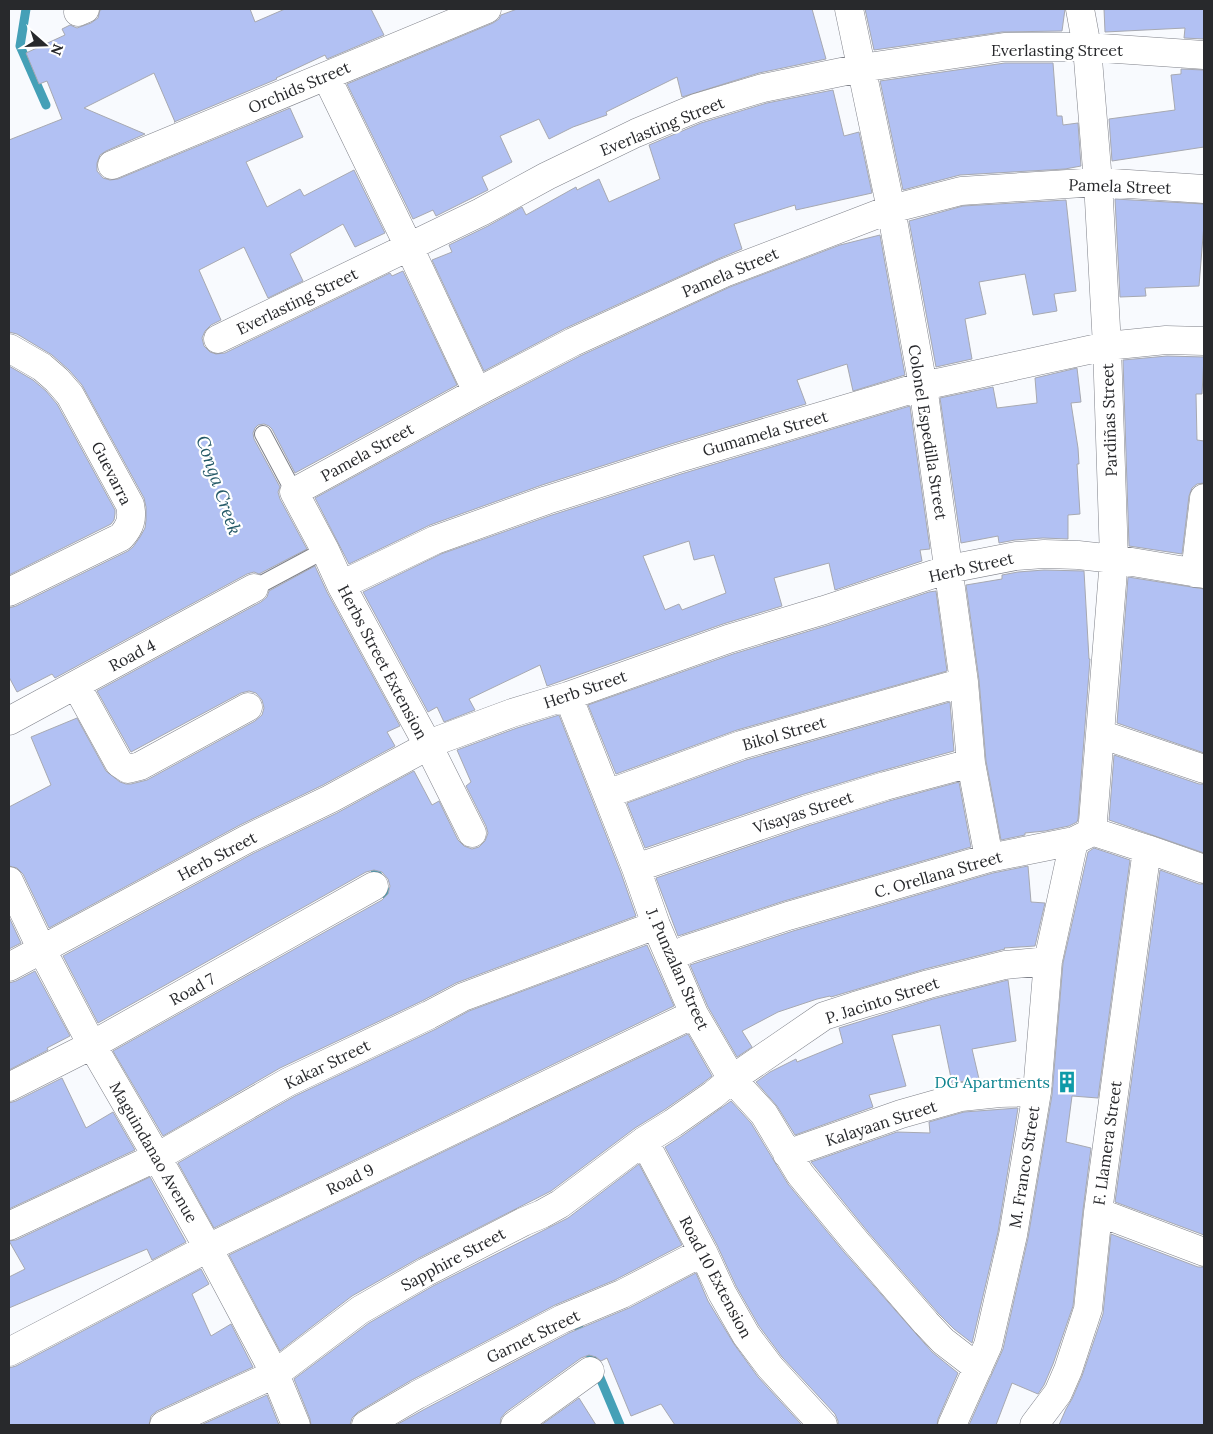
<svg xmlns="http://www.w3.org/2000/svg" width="1213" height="1434" viewBox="0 0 1213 1434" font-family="Lora,serif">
<rect width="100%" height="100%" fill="#f8fafe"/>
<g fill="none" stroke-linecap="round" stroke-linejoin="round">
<path stroke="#45a0b7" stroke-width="9" d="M26,9L20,46L46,105
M370,859L392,906
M579,1328L620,1425"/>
</g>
<path fill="#b2c1f3" stroke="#a7a9b1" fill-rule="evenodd" d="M104,9H250L255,22L285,9H371L384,35L327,59L325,55L276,78L277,79L174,122H175L154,73L84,108L145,134L106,151L100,155L97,163V171L103,178L110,180L118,179L290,108L303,137L246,162L267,207L300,189L304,196L354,170L385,233L355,247L343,224L290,254L303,281L268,298L244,247L199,270L221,320L211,325L205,331L202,338L204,346L210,352L216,354L225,353L390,273L392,276L403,271L457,385L295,473L272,429L269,426L264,424L258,425L255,428L253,433L254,439L280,487L278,492L280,499L307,549L259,574L254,572L247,574L55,678L52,674L17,692L9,677V608L16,606L128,551L133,547L140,537L145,528L146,520V507L144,498L82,385L69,370L52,355L17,334L9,332V140L62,119L47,81L39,84L26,53L65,35L62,29L70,25L77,28L91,23L98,18L100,10Z
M517,9H812L826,59L759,73L682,97L677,77L606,112L607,115L573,127L549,139L539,119L500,136L512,162L482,177L488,190L436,216L433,210L413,219L347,84L493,23L499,19L501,15Z
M865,9H1065L1062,31L1002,32L874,50Z
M1104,9H1204V39L1184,38L1185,28L1105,32Z
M1005,63H1053L1057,116H1062L1063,125L1078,123L1081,166L1065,169L960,175L903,190L880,81Z
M1181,69L1204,70V147L1112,161L1109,119L1175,110L1171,75L1181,74Z
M833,90L844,136L859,132L872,193L796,210L795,205L734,224L742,249L718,259L566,328L484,371L432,260L452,252L449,245L488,226L522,207L526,215L576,187L577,190L599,179L609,202L660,179L649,145L701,123L767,103Z
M1115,199L1204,204V224L1199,286L1145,288L1146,296L1120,297Z
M1066,200L1076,291L1054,294L1057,311L1033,315L1025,274L979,282L986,314L965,319L972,359L936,367L909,221L963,206Z
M880,235L905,375L853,391L847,364L797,380L806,404L671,444L542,485L430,525L349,564L315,498L484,406L580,356L730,287L840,245Z
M1167,356L1204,357L1202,394H1196L1197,440L1204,441V483L1197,484L1192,488L1189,496L1182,554L1129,546L1123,360Z
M9,366L33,380L46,391L57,404L115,510V514L114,520L111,524L9,575Z
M1077,368L1081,402L1071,403L1078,448L1079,464H1077L1080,514L1068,515V539L1043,538L1015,540L999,543L998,536L961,543L940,398L993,387L997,408L1037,403L1035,378Z
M910,406L930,549L920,550L922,561L835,590L829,563L774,578L782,606L723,624L547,686L540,665L469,699L475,710L444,722L437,707L428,712L363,592L441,554L552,515L681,474ZM689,541L694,560L714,555L726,593L682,610L679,604L665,610L643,556Z
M315,566L327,592L400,726L387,732L395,746L323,785L240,825L49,928L23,874L17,868L9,866V807L51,785L31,737L77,718L106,771L120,782L126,784H131L147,780L255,721L262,715L264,708L262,700L256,693L249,691L241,693L131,752L97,691L261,602L267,597L269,591Z
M1044,570L1084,571L1089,659H1090L1078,819L1077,822L1069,826L1045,831L1025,833V835L1001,840L986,761L979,680L966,585L1002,579V575L1018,572Z
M1128,577L1204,589V753L1117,723Z
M936,591L947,671L737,730L616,774L588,705L733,654L829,625L929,592Z
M950,702L954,751L881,771L801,795L645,848L627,803L746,760Z
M559,715L621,873L636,916L456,983L422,1001L280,1068L163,1136L113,1051L382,900L388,894L390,886L388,879L382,872L374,870L366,872L98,1023L63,956L254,853L337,813L414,771L432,805L439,801L458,840L464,846L472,849L479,847L485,841L488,833L486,826L466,786L471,782L457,750L517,728Z
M1114,755L1199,784H1204V853L1109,820Z
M959,782L971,847L784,901L678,936L656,878L811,825L889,801Z
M1094,848L1130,860L1098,1098L1072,1096L1066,1142L1091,1148L1083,1210L1073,1306L1053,1364L1044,1385L1038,1394L1012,1383L996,1425H969L1003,1349L1028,1238L1052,1095L1063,963L1088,852Z
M1028,866L1031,902L1045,903L1035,946L1004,948L1005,949L925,969L831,997L830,996L817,999L778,1012L742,1031L752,1047L737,1057L708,1007L690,965L793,931L993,873Z
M1160,870L1199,884H1204V1235L1115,1202Z
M9,917L21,943L9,949Z
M647,945L674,1006L214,1228L178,1163L295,1096L436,1029L469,1011Z
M35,971L70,1036L47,1048L48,1050L9,1070V983L16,981Z
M1008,980L1016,1041L972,1049L979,1079L952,1083L940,1025L892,1035L906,1086L869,1095L873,1107L795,1135L777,1106L756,1082L770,1072L796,1059L797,1062L843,1043L839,1028L933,999Z
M688,1034L712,1076L703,1083L664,1110L635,1128L551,1191L419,1258L352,1296L280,1351L229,1255Z
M62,1078L86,1128L113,1112L135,1150L9,1209V1103L16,1101Z
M731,1101L751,1123L788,1184L844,1252L932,1352L958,1373L938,1419L937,1425H838V1421L835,1414L782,1357L759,1326L736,1286L717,1245L665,1147L682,1136Z
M1018,1108L998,1232L972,1343L954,1329L938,1313L868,1232L811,1162L897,1132L930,1133L929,1122L964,1112Z
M639,1164L682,1245L615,1280L555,1305L410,1381L358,1412L352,1418L350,1425H311L310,1419L294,1379L369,1323L433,1286L568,1218Z
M150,1177L186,1242L152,1260L147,1249L9,1308V1277L25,1269L9,1241L16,1240Z
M1111,1234L1198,1267H1204V1425H1059L1066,1409L1072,1399L1082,1376L1103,1314Z
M201,1269L209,1284L192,1294L211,1336L231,1324L253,1367L157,1411L151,1416L149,1425H9V1368L16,1366Z
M696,1273L708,1301L734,1344L758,1377L802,1425H675L661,1404L631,1416L607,1358L601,1361L596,1357L589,1355L581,1358L506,1412L501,1418L500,1425H396L425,1409L569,1333L629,1308Z
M267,1395L279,1425H201Z
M579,1398L596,1425H541Z"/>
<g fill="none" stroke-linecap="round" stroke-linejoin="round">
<g stroke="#7f8189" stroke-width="18">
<path id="lane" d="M263,434L294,492
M254,588L325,550"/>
</g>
<g stroke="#7f8189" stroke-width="29">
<path id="street" d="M849,9L891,209L923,386L964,682L971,763L989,858
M1080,9L1087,47L1098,182L1107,346L1114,559L1093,821L1091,831
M78,12L85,9
M326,76L409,247L477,392
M112,165L487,9
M218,339L481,212L547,176L636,133L696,108L763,88L861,68L1004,47H1087L1204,55
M9,348L42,367L57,380L70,395L130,505C133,519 130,527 121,537L9,592
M1195,573L1204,498
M341,585L435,540L547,500L676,459L923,386L1107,346L1166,340L1204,341
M76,685L119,763L128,769L140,766L248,707
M568,696L636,868L656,925L694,1014L732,1079L764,1114L800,1174L856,1242L926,1323L943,1341L978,1368
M9,721L254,588
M1100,734L1204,769
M607,794L741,745L964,682
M1091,831L1147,849L1204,869
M472,833L429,747L341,585L325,550L294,492L477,392L573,342L724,273L891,209L961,191L1098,182L1204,189
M636,868L806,810L885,786L971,763
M9,881L42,950L92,1045L157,1157L208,1248L275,1374L296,1425
M671,957L688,949L788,916L989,858L1074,841L1088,834
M9,967L247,839L330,799L439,740L512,713L568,696L728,639L824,610L949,569L1016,556L1044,554L1078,555L1114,559L1204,574
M9,1087L92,1045L374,886
M644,1141L703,1252L722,1293L746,1335L770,1367L823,1425
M787,1154L901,1114L961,1097L1000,1093L1037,1092
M1098,1212L1204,1252
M9,1226L157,1157L288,1082L429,1015L463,997L656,925
M9,1352L208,1248L694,1014
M164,1425L275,1374L360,1310L426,1272L523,1222L542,1214L560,1204L644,1141L673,1123L713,1095L732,1079L824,1016L855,1006L929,984L1005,965L1048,961
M366,1425L417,1395L562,1319L622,1294L703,1252
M515,1425L590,1371
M952,1425L988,1345L1013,1235L1037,1092L1048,961L1074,841
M1034,1425L1058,1393L1068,1370L1088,1309L1098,1212L1147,849"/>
</g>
<use href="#lane" stroke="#fff" stroke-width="16"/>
<use href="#street" stroke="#fff" stroke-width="28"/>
</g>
<defs>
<g id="building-bare" transform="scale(1.725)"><path d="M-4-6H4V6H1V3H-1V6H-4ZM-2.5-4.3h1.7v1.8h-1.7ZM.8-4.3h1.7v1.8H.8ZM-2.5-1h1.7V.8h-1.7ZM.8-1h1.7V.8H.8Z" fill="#0f9aa8" stroke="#fff" stroke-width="2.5" paint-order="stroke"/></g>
</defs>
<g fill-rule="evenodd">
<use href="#building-bare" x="1067" y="1082"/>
</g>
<g text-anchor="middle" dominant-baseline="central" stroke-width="4.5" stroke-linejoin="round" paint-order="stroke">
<g font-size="16" fill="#28292c" stroke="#fff">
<text x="1057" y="50">Everlasting Street</text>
<text transform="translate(299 87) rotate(-23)">Orchids Street</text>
<text transform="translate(662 126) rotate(-22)">Everlasting Street</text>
<text transform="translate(1120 186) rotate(2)">Pamela Street</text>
<text transform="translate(730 272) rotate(-23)">Pamela Street</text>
<text transform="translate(297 301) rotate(-26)">Everlasting Street</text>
<text transform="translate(1109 420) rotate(-92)">Pardiñas Street</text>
<text transform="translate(928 432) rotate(81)">Colonel Espedilla Street</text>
<text transform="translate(765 433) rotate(-16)">Gumamela Street</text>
<text transform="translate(367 452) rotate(-29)">Pamela Street</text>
<text transform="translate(112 473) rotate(63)">Guevarra</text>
<text transform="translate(971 567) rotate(-13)">Herb Street</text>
<text transform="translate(132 655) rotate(-28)">Road 4</text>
<text transform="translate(383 662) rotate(62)">Herbs Street Extension</text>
<text transform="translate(585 689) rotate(-19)">Herb Street</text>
<text transform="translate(784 733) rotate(-16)">Bikol Street</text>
<text transform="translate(803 812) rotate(-18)">Visayas Street</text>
<text transform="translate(217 856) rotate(-28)">Herb Street</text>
<text transform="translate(938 874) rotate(-16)">C. Orellana Street</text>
<text transform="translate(678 969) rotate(66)">J. Punzalan Street</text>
<text transform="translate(192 989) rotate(-29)">Road 7</text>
<text transform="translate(882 1000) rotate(-18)">P. Jacinto Street</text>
<text transform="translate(327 1064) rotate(-26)">Kakar Street</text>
<text transform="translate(881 1123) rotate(-18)">Kalayaan Street</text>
<text transform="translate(1107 1143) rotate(-82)">F. Llamera Street</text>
<text transform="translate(154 1152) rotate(60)">Maguindanao Avenue</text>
<text transform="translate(1024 1167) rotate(-81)">M. Franco Street</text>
<text transform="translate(350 1179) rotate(-26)">Road 9</text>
<text transform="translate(453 1259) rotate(-28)">Sapphire Street</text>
<text transform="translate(716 1277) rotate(62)">Road 10 Extension</text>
<text transform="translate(533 1336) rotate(-26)">Garnet Street</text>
</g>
<g font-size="16" fill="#0d838f" stroke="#fff" text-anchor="end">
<text x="1050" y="1082">DG Apartments</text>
</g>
<g font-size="18" font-style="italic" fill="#245967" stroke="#fff">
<text transform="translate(219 485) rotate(71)">Conga Creek</text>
</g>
</g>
<rect width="1213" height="1434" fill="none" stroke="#28292c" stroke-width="20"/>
<g transform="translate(45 45) rotate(110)" stroke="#ffffff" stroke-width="4" paint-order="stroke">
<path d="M0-4L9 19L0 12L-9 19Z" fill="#28292c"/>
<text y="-8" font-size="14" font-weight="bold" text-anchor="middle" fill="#28292c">N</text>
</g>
</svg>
